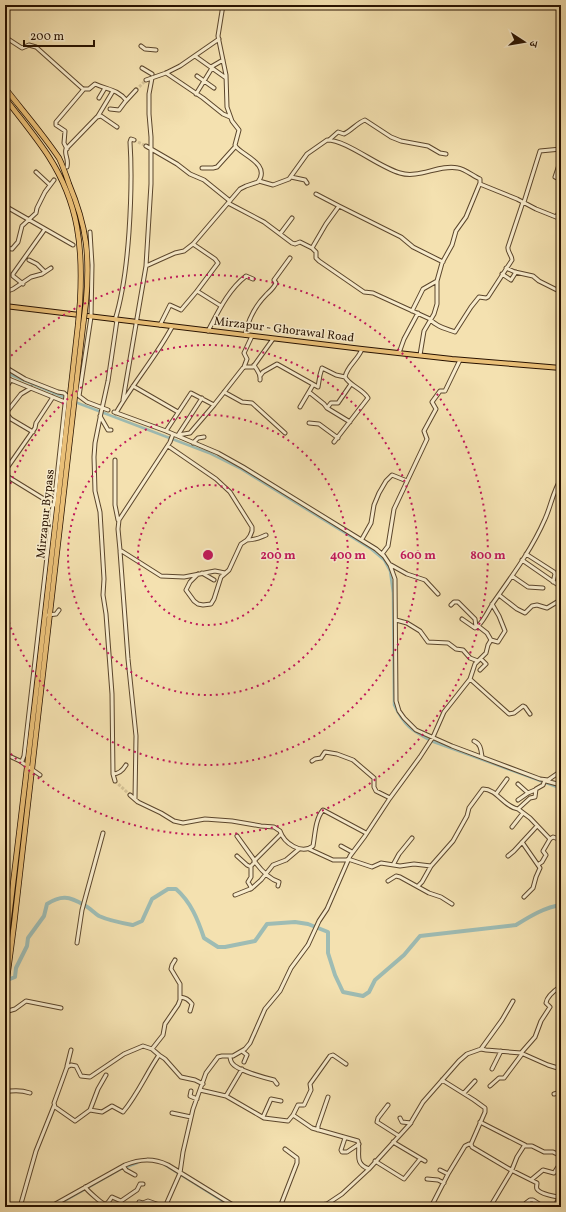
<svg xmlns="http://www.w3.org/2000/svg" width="566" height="1212" viewBox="0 0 566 1212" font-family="Vollkorn,'Noto Serif Devanagari',serif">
<rect width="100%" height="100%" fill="#f4e1b0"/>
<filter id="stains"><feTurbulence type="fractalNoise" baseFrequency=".005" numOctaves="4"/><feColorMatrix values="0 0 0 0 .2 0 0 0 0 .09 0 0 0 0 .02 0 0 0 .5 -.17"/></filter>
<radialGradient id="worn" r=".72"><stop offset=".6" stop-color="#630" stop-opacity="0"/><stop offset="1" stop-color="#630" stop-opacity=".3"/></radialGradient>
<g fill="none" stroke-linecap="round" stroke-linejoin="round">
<path stroke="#9ebcb4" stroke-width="2.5" d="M5,371L11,375L66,398
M75,402L209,453L241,469L371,549L384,560L390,571L393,593L394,705C404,726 411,730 431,741L557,787L561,788
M165,1165L232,1207
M54,1207L121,1169L137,1163"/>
<path stroke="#9ebcb4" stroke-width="4" d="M5,981L15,977L16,968L27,946L28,938L44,916L47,904C61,895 69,896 84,905C90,908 94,913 99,916C110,921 122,923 133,925L142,921L152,899L168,889H176C191,902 198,920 204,938L218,947H225L255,941L267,924L295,922L308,924L328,932V953L335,975L343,992L363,996L369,992L375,980L404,955L420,936L516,925C529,917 545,907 561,905"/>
<path stroke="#d5c296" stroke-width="3" stroke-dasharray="3 1.5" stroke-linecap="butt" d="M136,90L146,80
M134,140L146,146
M115,781L130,795"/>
<g stroke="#5b462c" stroke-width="5">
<path id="minor" d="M5,37L22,48L29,45L36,47L83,89H89L95,84C108,90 117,89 126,100
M141,46L145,49L156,50
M195,56L226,78
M211,67L223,60
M142,68L152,74
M166,73L203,98L223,114L230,117
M197,76L214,88
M146,80L166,73L180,66L219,39
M196,94L212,68
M99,98L105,88
M110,109L119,110L125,102L136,90
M98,116L113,91
M329,140L338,132L344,134C352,130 357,123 365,120L391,137L401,141L428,146L440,153L446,154
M146,146L177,164L190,174L204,180L230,201
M67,149L64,143L65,131L56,125V122L84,89
M561,159L555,177L561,180
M67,167C69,158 64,155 66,149L97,117L101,116L117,127
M202,168H213L217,167L235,147
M36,172L50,185
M291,177L305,180L307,183
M259,181L273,185L289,179L307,154L327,140C347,140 378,167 400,173C419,179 439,164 458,168C465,169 473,176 480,179V183L466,217L456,231L452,245L442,263L437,281L423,289L412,311
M480,184L517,199L536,209L561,219
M316,194L339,206
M524,202L540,151L561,149
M228,203L264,222L292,243L295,244L300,242L312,248L316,252V258L319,261L364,292L373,293L430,319C436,327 447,329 455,332L471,307L479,297L486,298L488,297L512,260C512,255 507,252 508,247L523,202
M5,206L73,245
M556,217L561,209
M90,232L92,265L91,317L79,396L87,402L108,410
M280,234L292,218
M193,244L215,259L218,263L197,291
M5,248L12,249L18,242L22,226L36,213L37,208L45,192L54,180
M312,248L326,224L339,206L401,237L413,247L443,262
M29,260L37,264L44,271
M146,266L151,184V137L149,114V94L152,78
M506,268L515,272L533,276L539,281L561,292
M502,274L511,280L516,272
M23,284L13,276V274L45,229
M5,292L13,289L31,277L42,274L51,268
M115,320C124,291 127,261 129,232C131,202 132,172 130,142L131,139L134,140
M160,325L170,305L181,310L197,291L221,306
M208,331C218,312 228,290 246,276L253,279
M245,335C248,321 255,306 266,295C270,291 274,288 276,283L274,280L290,258
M399,353L404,339L418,313
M420,355L424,331L434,314L437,304V281
M254,365C257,371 261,373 260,380
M5,367L25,379L58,392L64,393L66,395L54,505H52L44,499L5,475
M244,367L247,359L244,353L252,336
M5,376L11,380L65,402
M260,376L263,372L277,364L318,387L320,375L322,368L336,375L345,377
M133,386L178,412
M5,389L11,380
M224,392L242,402L252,403L285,433
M309,392L324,404L327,408L350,422
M123,400L146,266L175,253L184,251L193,244L240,189L246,186L258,182C272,163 238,154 235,145L239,130L232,121L227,107L226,75L218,36L223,5
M300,407L313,385
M327,408L331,403H338L351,384
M5,412L11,419L33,432
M114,412L166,431L218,453L243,467L376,549L384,556L390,565L395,579L396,701L399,711L404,718L416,730L452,746L540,779L548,780L561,771
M6,413L21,394L31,388
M116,413C133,383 156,357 172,327
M100,416L108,430H111
M309,423L319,424L338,438
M166,431L191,393L214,405
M173,434L170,442L119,520L118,529L120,550L161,576L184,577L215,571L225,573
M178,435L190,433L214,405L243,368L245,367H253L273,339
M178,435L202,398
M334,442L368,398C363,389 350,386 345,377C347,366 358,360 362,349
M193,443L198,438L204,437
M168,446L216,479L230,492L252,527V531L250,536L247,540L241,544L229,570L221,577L214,599L211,604L203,605L198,604L194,601L186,590L190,582L198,574
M115,460V505L118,520
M5,471L35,428L36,423L53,397
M362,539L371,523L374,505L379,493L386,481L392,475L407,481
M247,540C256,540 259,538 266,535
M120,551L128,659L136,736L135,799
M382,554L388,546L394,509L427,439L424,431L436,409L432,402L440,391H445L460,360
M526,554L554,572L555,574L553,582
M522,560L561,587
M391,565L407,574L425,580L438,594
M202,573L214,580
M512,576L528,587L543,588
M499,595L517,609L525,613L532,606L537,605L547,608L557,602L561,600
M451,605L454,602H458L475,619L476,627
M48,615L56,614L59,610
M462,619L475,628L478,626
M396,620L407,623L420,631L428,642L448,643L456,649L463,650L470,658L478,661
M491,640L498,642L505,631L499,616L492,604
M480,670L486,664L481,659
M470,679L509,714L514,713L523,706L525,707L530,714
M474,741C481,744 481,750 482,757
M5,754L20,761H22L24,756L53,505
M20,761L40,775
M312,761L315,759L321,758L325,752L337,754L353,760L374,778V787L376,791L390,798
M113,774C118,774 123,770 126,765
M545,780L543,785L536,789L535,797L530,798L518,809L530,818L550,839L553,837L561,840
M115,781L113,774L112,694L106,614L103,595L104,579L100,512L95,491L94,457L95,443L101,413L108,381L117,320
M546,781L561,785
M518,784L528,793
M496,794L507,779
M130,795L138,802L161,813L174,821L183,823L205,819L232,821L261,826L274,827L280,831C284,843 301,855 313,846C315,836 315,819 323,810L366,833
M518,800L528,793L535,790
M512,827L523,813
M237,836L255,861
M522,842L540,868L536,877L533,888L524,897
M341,846L352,852
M309,849L333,860H348
M237,856L247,865L251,867
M508,856L514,851L537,826
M348,859L372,867L381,863L400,866L414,864L431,866L453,841L467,816L469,808L483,789C497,789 504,807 518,809
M255,862C261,870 269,879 279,882L278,886
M539,864L542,862L546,855L543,851L550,839
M393,865L399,854L412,838
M388,881L396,876L400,877L429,893L441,897L452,904
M418,886L422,882L431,866
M251,889L261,880L273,865L286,860L299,849
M235,895L250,889L251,887L248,882L251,877V866L255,862L254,861L281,834
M77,943L82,910L103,833
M180,997C186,998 188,999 192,1004L190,1011
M5,1012L15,1009L26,1001L61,1008
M152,1049L163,1035L165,1024L178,1005L180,1000V984L171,969L172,965L175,960
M481,1049L502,1020L513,1001
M242,1051L247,1055L244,1062
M521,1053L535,1037L541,1021L550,1007L546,1003C547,996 555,990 561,986
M159,1055C146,1074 138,1094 123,1112L112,1106L102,1112L90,1110L75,1121L55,1107L54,1103L67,1067L71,1065L76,1066L81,1076L90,1077L124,1054L143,1046L152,1049L159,1055L165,1059L181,1077L195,1080L203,1084
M230,1057C230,1058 231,1062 232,1063C236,1070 266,1078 274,1080L277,1084
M67,1066L71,1050
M492,1069L501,1051
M442,1080L474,1100L485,1108V1112L471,1144L472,1147L511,1170L537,1183C537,1185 536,1187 537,1189C540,1194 556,1197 561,1197
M490,1086L499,1078H504L522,1054
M200,1090L226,1096L264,1118L288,1121L293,1115L298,1105H304L311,1090L310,1084L330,1056L333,1055L346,1064
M191,1091L190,1096L197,1099
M5,1092C14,1090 21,1090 30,1093
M464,1093L475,1081
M554,1094L561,1092
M226,1096L242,1069
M388,1105L378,1118L377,1122L399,1136
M90,1110L98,1089L106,1075
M172,1113L191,1117
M293,1115L312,1128L358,1141C361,1153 353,1163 369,1169
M263,1117L271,1099L281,1101
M400,1118L402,1122L411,1123
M480,1122L525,1145
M318,1130V1126L328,1097
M345,1138L341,1150L342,1152H347L359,1144
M393,1142L425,1161
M375,1161L404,1179L420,1159
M123,1166L126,1170L135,1175
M440,1170L448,1174
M427,1179L438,1180L444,1183
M531,1180L543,1170L554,1173L561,1162
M85,1187C87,1190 102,1204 105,1204C108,1204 110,1199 112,1197L121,1201L137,1190L140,1184H143
M139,1202L143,1203L148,1201L165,1207
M20,1207L36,1151L54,1106
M50,1207L125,1165C140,1159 153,1158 168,1165L236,1207
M165,1207L180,1173L183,1152L193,1109L206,1073L218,1057L222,1056H233L245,1049L250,1043L265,1009L280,991L291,968L308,945L319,921L327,909L350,856L365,836L390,798L420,757L433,737L444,712L470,679L475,664L486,653L488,645L491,640L487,633L478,626C485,619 488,611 493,603C512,576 532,549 545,519C551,506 553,491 561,479
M280,1207L297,1163V1158L285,1149
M309,1207L327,1204L342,1194L369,1169L410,1124L423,1102L459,1061L467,1054L481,1049L486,1050L521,1053L548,1065L561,1069
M431,1207L448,1174L465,1146L469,1144L471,1145
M490,1207L511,1172L517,1157L524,1146H532L544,1152H553L561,1156
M528,1207L526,1203L530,1200H533L544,1207
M555,1207L559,1197"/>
</g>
<g stroke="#281200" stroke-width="6">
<path id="major" d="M5,306L362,349L452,359L561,368"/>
</g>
<g stroke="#281200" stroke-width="6">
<path id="highway" d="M5,88C23,111 43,134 59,158C63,166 66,175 69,184C87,227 90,256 86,302
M5,98C20,118 36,137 49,157C79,204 83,248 80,302
M5,950L36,693L78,325
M5,994L14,925L83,326"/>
</g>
<use href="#minor" stroke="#f8eccc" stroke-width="3"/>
<use href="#major" stroke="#eac078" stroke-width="4"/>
<use href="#highway" stroke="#eac078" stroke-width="4.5"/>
<g stroke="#281200" stroke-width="6" stroke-linecap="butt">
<path id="highway-bridge" d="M78,325L80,302
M83,326L86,302"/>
</g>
<use href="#highway-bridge" stroke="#eac078" stroke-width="4.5"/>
</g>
<g fill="none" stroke="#c2185b" stroke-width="2" stroke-dasharray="2 4">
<circle cx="208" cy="555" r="70"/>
<circle cx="208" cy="555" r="140"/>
<path d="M5 501A210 210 0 1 1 5 609"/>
<path d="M7 360A280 280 0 1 1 7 750"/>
</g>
<g text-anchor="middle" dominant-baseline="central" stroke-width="3" stroke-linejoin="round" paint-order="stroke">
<g font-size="12" fill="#281200" stroke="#f8eccc">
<text transform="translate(284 330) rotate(7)">Mirzapur - Ghorawal Road</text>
<text transform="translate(46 514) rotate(-84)">Mirzapur Bypass</text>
</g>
</g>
<circle cx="208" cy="555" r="6" fill="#c2185b" stroke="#f8eccc" stroke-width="2"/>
<g font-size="12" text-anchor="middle" font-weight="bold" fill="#c2185b" stroke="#f8eccc" stroke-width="3" stroke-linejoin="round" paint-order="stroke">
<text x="278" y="559">200 m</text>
<text x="348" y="559">400 m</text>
<text x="418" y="559">600 m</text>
<text x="488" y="559">800 m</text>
</g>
<rect width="566" height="1212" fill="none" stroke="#f4e1b0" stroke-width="20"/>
<rect x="6" y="6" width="554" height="1200" fill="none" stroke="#281200" stroke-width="2"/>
<rect x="10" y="10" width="546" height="1192" fill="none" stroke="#281200"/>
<g transform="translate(524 42) rotate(102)" stroke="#f8eccc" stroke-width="3" paint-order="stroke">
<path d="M0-3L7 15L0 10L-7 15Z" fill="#281200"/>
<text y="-6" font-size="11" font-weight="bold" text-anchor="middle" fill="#281200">उ</text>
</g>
<path d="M24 40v6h70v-6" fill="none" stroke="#281200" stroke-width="2"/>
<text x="30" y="40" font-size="12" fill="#281200" stroke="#f8eccc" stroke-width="3" paint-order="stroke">200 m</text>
<rect width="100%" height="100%" filter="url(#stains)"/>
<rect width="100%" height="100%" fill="url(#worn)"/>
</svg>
